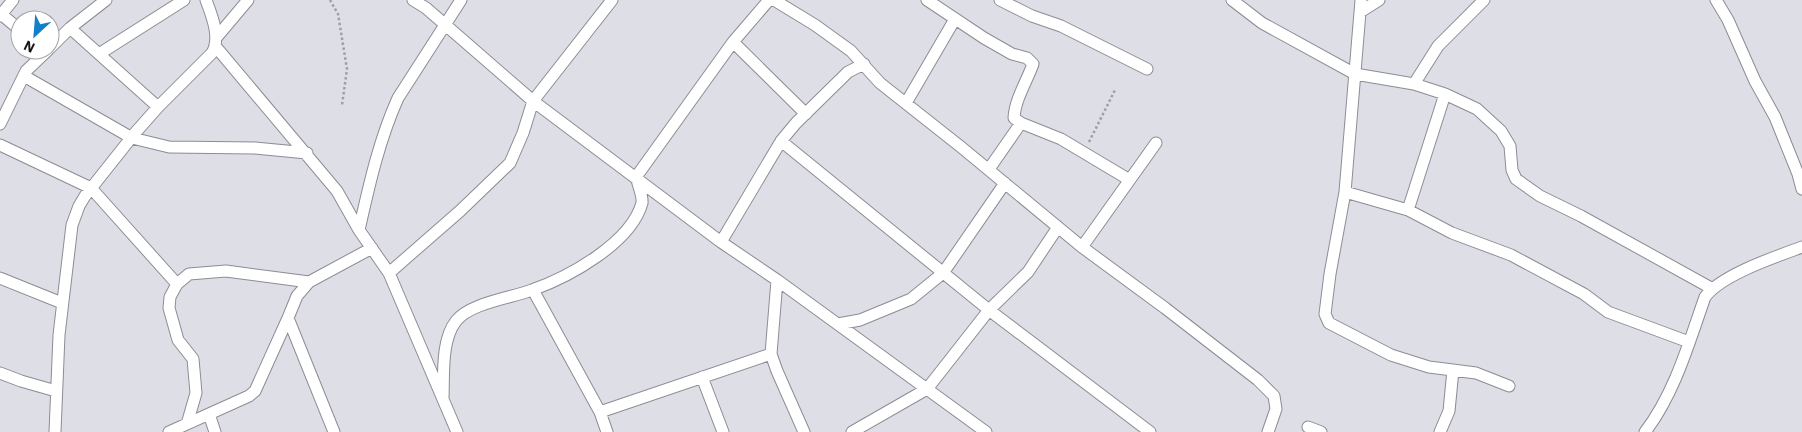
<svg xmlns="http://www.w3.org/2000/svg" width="1802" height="432" viewBox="0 0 1802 432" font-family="'IBM Plex Sans',sans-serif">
<rect width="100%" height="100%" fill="#dedee7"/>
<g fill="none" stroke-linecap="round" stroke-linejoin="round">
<g stroke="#8c8c95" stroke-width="13">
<path id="street" d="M413,0L426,8L533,101L721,242L777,280L986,432
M774,0L815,25L851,51L880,83L961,147L1082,247L1165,308L1258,380L1274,396L1276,409L1268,432
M927,0L984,38L1012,54L1027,58L1033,64C1027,81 1015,99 1014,118L1021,123
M1000,0L1032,16L1061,26L1147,69
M1232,0L1262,23L1355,74L1414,84L1445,94L1477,109L1501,131L1510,146L1512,170L1516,179L1540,196L1581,216L1711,288
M1361,0L1345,192L1330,274L1325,314L1329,323L1391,355L1429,367L1476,373L1509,386
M1716,0L1728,20L1755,81L1775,117L1798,174L1802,189
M1360,12L1379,0
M1,14L20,30
M0,16L13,0
M70,28L158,107
M216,38L248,0
M733,42L806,114
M216,47L337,191L359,230L389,273L457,432
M50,48L70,28L106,0
M99,54L184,0
M24,76L132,138L169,147L255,148L307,153
M1414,84L1438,46L1484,0
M906,103L955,19
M0,124L26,71L48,50
M781,141L989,310L1150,432
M0,145L91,188L177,284
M989,169L1021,123L1061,139L1128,179
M1345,192L1408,210L1452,233L1511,255L1584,294L1608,312L1689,342
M1408,210L1445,94
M359,230C369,186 379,140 398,98L461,0
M721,242L781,141L796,123L848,72L864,64
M1082,247L1156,143
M389,273L460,211L510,163L523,133L533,101L612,0
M0,278L62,303
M777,280L771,354L777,371L804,432
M533,290L600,412L607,432
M838,324L860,320L911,299L943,273L1005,183
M0,373L21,381L56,391
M702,377L723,432
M443,398C444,375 441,340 456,321C470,303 511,298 532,290C569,277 631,243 642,203C643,196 638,184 636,177L733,42L769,0
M600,412L771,354
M209,414L215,432
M187,424L196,393L193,359L178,340L169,308L170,297L177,284L189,274L226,271L309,282
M1308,427L1321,432
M55,432L59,335L72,225L79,206L85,196L135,133L158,107L212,53C221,38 212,16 206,0
M169,432L249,396L255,391L288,318
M334,432L288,318L297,296L309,282L372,248
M852,432L927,389L989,310L1028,272L1058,227
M1440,432L1449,411L1453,370
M1645,432C1675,393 1689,342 1705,297C1721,275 1775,257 1802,247"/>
</g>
<path stroke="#9e9ea5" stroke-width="2.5" stroke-dasharray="2.5 2.5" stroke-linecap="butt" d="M330,0L338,14L347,69L342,105
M1089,142L1115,90"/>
<use href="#street" stroke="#fff" stroke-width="11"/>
</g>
<g transform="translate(35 35) rotate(206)"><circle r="24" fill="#ffffff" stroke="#a2a2a3"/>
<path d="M0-4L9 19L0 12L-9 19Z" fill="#127fc9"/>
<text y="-8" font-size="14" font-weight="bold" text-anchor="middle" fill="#161619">N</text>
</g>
</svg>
